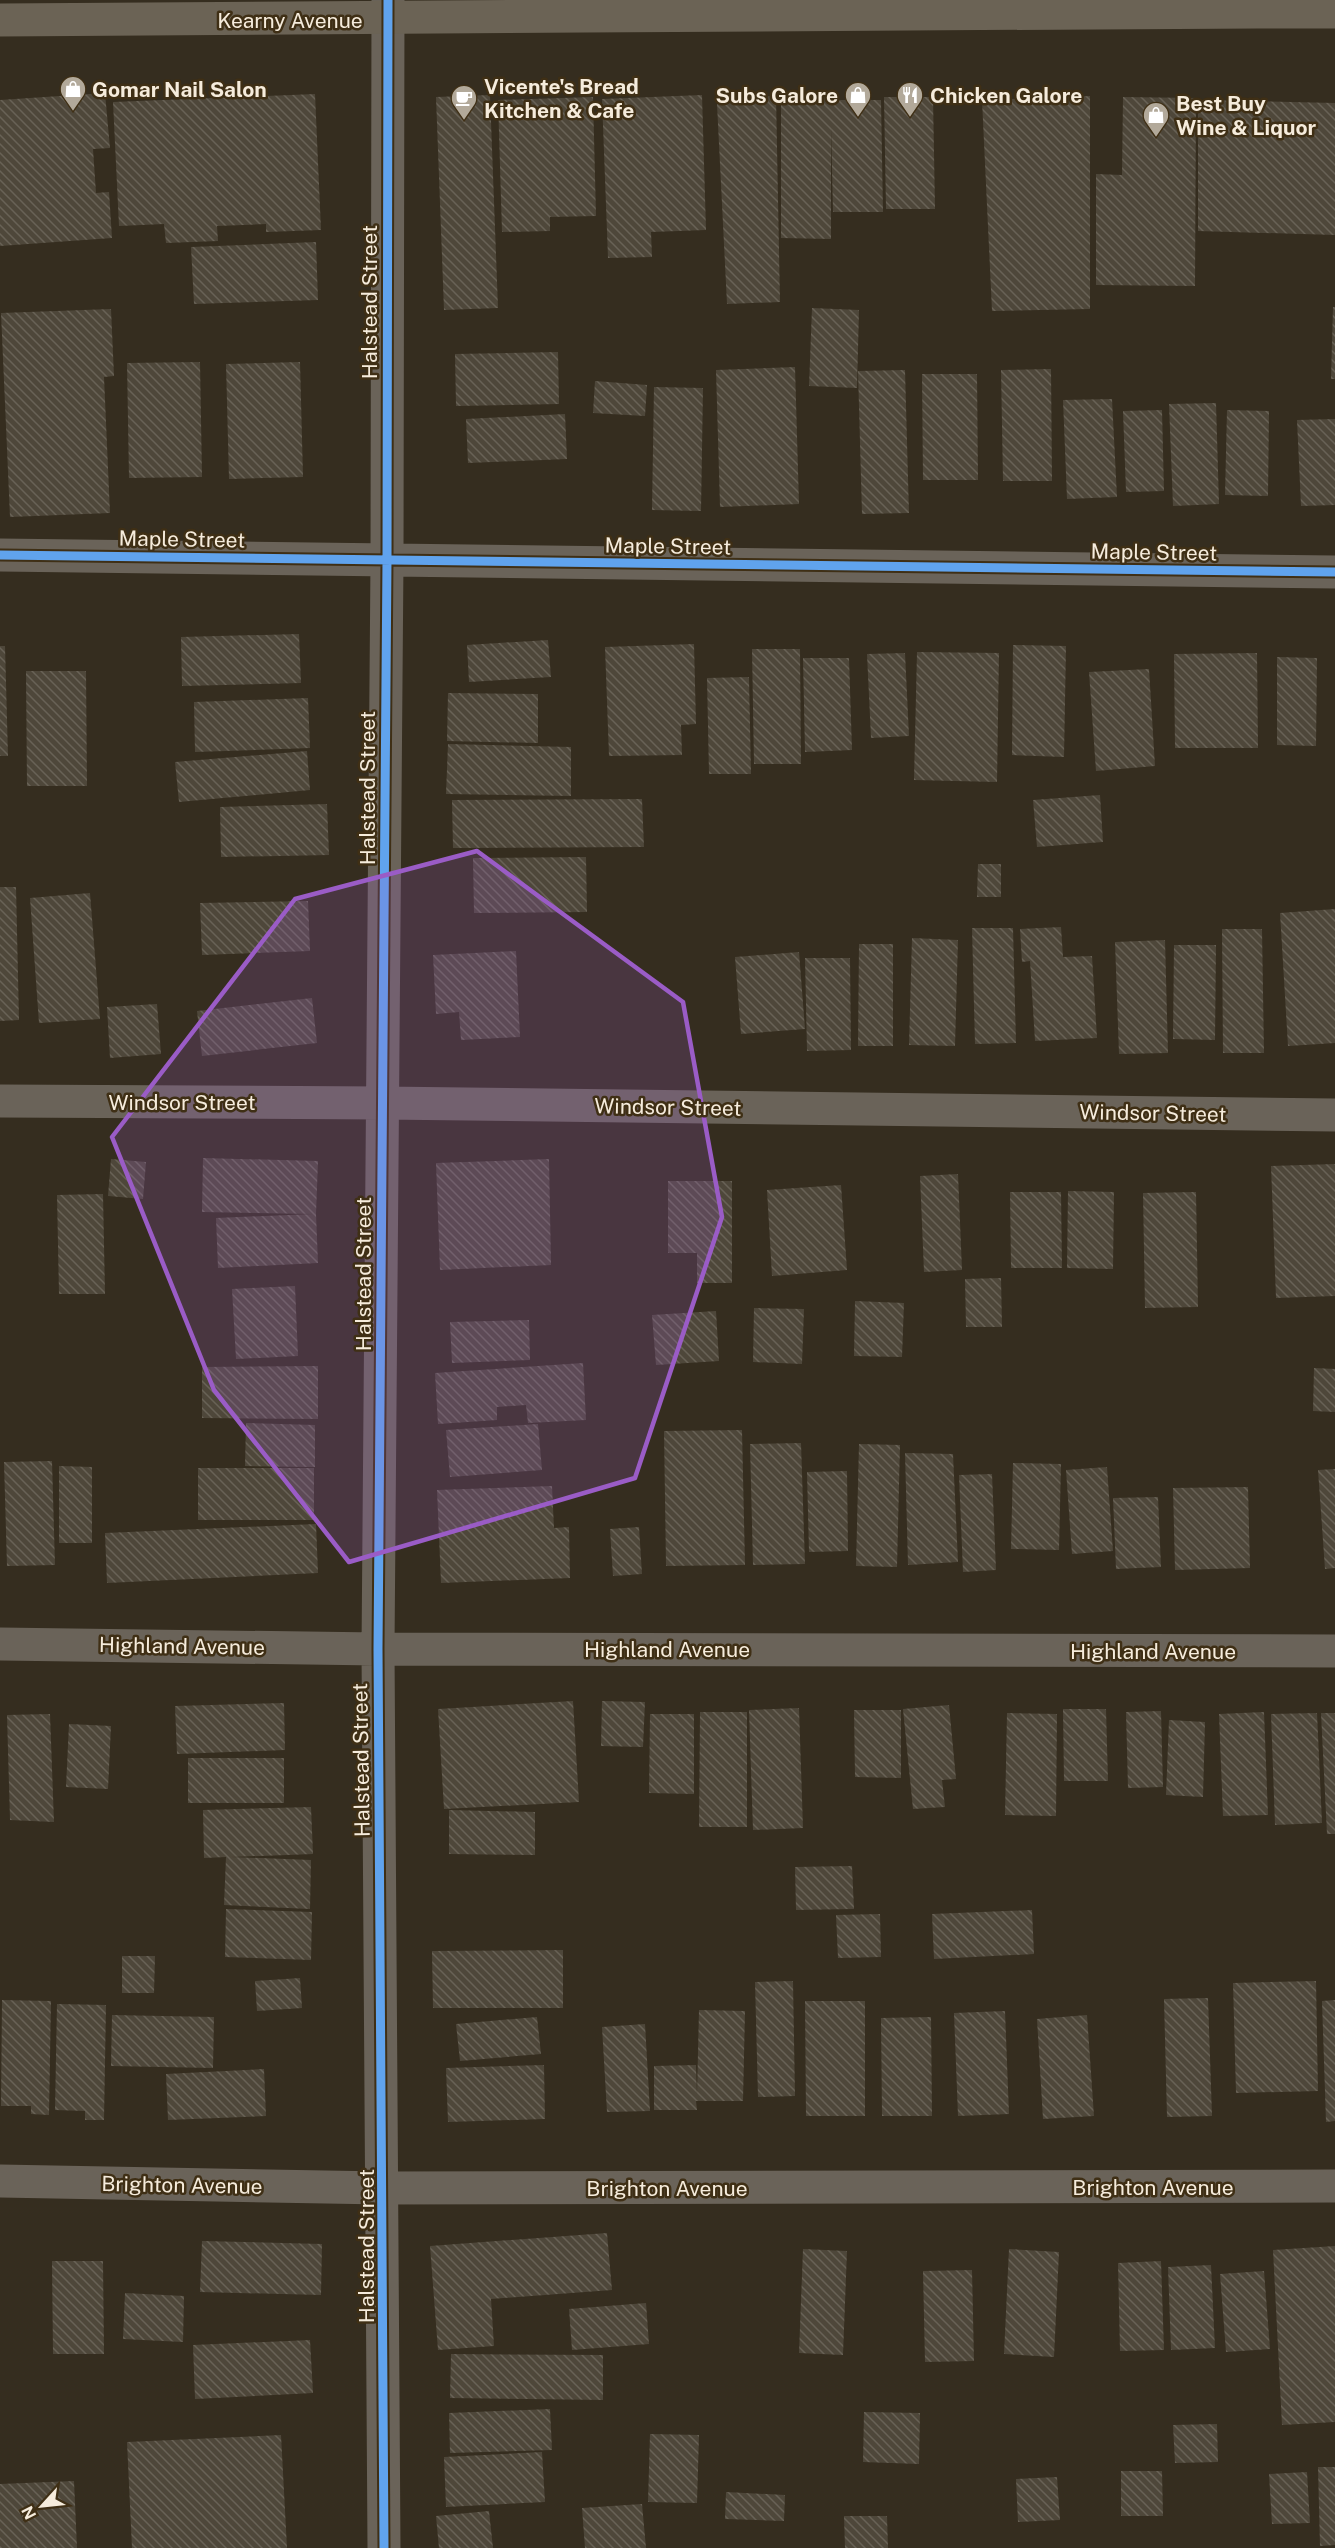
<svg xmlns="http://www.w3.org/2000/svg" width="1335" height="2548" viewBox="0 0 1335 2548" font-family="'Public Sans',sans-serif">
<defs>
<pattern id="building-back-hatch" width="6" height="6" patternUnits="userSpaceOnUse" patternTransform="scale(1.5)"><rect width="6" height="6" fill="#4e473a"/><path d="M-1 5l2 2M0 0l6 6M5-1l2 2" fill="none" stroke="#686256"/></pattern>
</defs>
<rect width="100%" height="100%" fill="#352d1f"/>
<path fill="url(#building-back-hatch)" d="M105,93L110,148L93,149L96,193L109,192L112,238L0,246V100Z
M315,94L321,230L266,232V224L217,226L218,241L166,243L164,224L119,226L113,102Z
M490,95L498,308L444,310L436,97Z
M702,95L706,230L651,232L652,257L608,258L602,99Z
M776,95L780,302L727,304L717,104Z
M781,96H832V100H881L883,212H833L831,127V239L781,238Z
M1090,96V309L992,311L982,100Z
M593,97L596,216L550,217V231L502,232L498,100Z
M884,97H933L935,209H886Z
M1123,97L1196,98L1195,286L1096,285V174L1122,175Z
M1198,100L1335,103V235L1198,231Z
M316,242L318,300L194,304L191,247Z
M1333,307H1335V379H1331Z
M812,308L859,310L857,388L809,386Z
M111,309L114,376L104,377L110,513L10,517L1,313Z
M558,352L559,404L456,406L455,354Z
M200,362L202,477L129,478L127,363Z
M300,362L303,477L229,479L226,364Z
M795,367L799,504L720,507L716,370Z
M1051,369L1052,481H1003L1001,370Z
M905,370L909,513L862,514L858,371Z
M922,374H977L978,480H923Z
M595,381L647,385L645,416L593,413Z
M654,387L703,388L701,511L652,510Z
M1112,399L1117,497L1067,499L1063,400Z
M1216,403L1219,504L1173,506L1169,404Z
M1162,410L1164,491L1126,492L1123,411Z
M1227,410L1269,411L1268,496L1225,495Z
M565,414L567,459L468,463L466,419Z
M1335,419V505L1301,506L1297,420Z
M299,634L301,683L182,686L181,637Z
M548,640L551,677L469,682L467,645Z
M694,644L696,724L681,725L682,755L609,756L605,647Z
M1013,645L1066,646L1064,757L1012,755Z
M0,646H5L8,756H0Z
M752,649H800L801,764H754Z
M917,652L999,653L997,782L914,780Z
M905,653L909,736L871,738L867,654Z
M1257,653L1258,748H1175L1174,654Z
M1277,657L1317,658L1316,746L1277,745Z
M803,658H849L852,750L805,752Z
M1149,669L1155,766L1096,771L1089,672Z
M26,671H86L87,786H27Z
M749,677L751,774H709L707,678Z
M448,693L538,694V743L447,741Z
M308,698L310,748L195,752L194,702Z
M448,744L571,747V796L446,794Z
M307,751L310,790L179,802L175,762Z
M1100,795L1103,842L1037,847L1033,800Z
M642,799L644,847L453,848L452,800Z
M327,804L329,855L221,857L220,807Z
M586,857L587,912L474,913L473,858Z
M978,864H1001V897H977Z
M0,887H16L19,1020L0,1021Z
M90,893L100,1019L39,1023L30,898Z
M308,901L310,951L202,955L200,903Z
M1335,909V1043L1288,1046L1280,913Z
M1061,927L1063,957L1092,956L1097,1038L1035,1041L1030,961L1022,962L1020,929Z
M972,928H1013L1016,1043L975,1044Z
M1222,929H1262L1264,1053H1223Z
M912,938L958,940L955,1046L909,1045Z
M1165,940L1168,1053L1119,1054L1115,942Z
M859,944H893V1046H858Z
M1174,945H1216L1215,1040L1173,1039Z
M516,951L520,1037L461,1040L459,1012L436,1014L433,955Z
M799,952L805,1029L741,1034L735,957Z
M805,958H850L851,1050L807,1051Z
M312,998L317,1043L202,1056L197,1011Z
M157,1004L161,1054L110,1058L107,1007Z
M203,1158L318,1161L316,1214L318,1263L218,1268L216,1218L313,1214L202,1212Z
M111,1159L146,1162L143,1199L108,1196Z
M549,1159L551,1265L440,1270L436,1163Z
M1335,1164V1296L1276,1298L1271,1166Z
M958,1174L962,1270L924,1272L920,1176Z
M668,1181H732V1283H697V1253H668Z
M841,1185L847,1270L772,1276L767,1190Z
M1068,1191L1114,1192L1113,1269L1067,1268Z
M1010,1192H1061L1062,1268H1011Z
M1196,1192L1198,1307L1145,1308L1143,1193Z
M103,1194L105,1294H59L57,1195Z
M1001,1278L1002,1327H966L965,1279Z
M295,1286L298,1356L236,1359L232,1289Z
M855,1301L904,1303L902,1357L854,1356Z
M754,1308L804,1309L802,1364L753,1362Z
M716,1311L719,1361L656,1365L652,1315Z
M529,1320L530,1360L452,1363L450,1322Z
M583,1363L586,1420L528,1423L526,1405L497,1407V1420L438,1424L435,1373Z
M318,1366V1419L202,1418V1367Z
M1314,1368L1335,1369V1412L1313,1411Z
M246,1423L315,1425V1467L245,1466Z
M538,1424L542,1470L450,1477L446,1430Z
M742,1430L745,1565L666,1566L664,1431Z
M801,1443L805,1564L753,1565L750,1444Z
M859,1444L900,1445L897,1567L856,1566Z
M905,1453L953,1454L958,1562L908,1565Z
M52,1461L55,1565L7,1566L4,1462Z
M1013,1463L1061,1464L1059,1550L1011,1549Z
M59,1466L92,1467V1543H59Z
M1107,1467L1113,1551L1072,1554L1066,1470Z
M198,1468H314V1520H198Z
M1335,1469V1568L1325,1569L1318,1470Z
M847,1471L848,1551L809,1552L807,1472Z
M992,1474L996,1570L963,1572L959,1475Z
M552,1486L554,1528L569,1527L570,1578L441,1583L437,1490Z
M1248,1487L1250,1568L1175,1570L1173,1488Z
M1158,1497L1161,1567L1116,1569L1113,1498Z
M316,1524L318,1573L107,1583L105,1533Z
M639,1527L642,1574L613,1576L610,1529Z
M573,1701L579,1802L444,1809L438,1709Z
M602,1701L645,1702L643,1747L601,1746Z
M284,1703L285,1750L177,1754L175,1706Z
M949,1705L956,1779L942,1780L945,1807L913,1809L903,1709Z
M799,1708L803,1828L753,1830L749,1710Z
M1063,1709H1106L1108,1781H1064Z
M854,1710H901V1778L855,1777Z
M1161,1711L1163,1787L1128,1788L1126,1712Z
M700,1712H747V1827H699Z
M1264,1712L1268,1815L1223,1816L1219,1714Z
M1007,1713L1057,1714L1056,1816L1005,1815Z
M1317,1713L1322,1823L1275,1825L1271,1714Z
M1321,1713H1335V1834H1327Z
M50,1714L54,1822L10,1820L7,1715Z
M650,1714H694V1794L649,1793Z
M1169,1720L1205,1722L1203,1797L1166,1795Z
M69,1724L111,1726L108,1789L66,1787Z
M188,1758H284V1803H188Z
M311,1807L313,1854L231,1857L311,1860L310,1909L224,1905L226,1857L204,1858L203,1810Z
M449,1810L535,1812V1855L449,1854Z
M852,1866L854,1909L796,1910L795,1867Z
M226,1909L312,1912L311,1960L225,1957Z
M1032,1910L1034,1954L934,1959L932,1914Z
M880,1914L881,1957L838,1958L836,1915Z
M563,1950V2008H433L432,1951Z
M122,1956H155L154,1993H122Z
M300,1978L302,2008L257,2011L255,1981Z
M793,1981L795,2096L758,2097L755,1982Z
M1316,1981L1318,2091L1236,2093L1233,1983Z
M1208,1998L1212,2116L1167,2117L1164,1999Z
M2,2000L51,2001L49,2115L31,2114V2106H1Z
M1335,2000V2121L1326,2122L1322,2001Z
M805,2001H865V2116H806Z
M57,2004L106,2005L104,2120H85V2111L55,2110Z
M699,2010L745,2011L743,2101H696L697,2110H654V2066L696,2065L697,2095Z
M1005,2011L1009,2114L958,2116L954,2013Z
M112,2015L214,2017L213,2068L111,2066Z
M1087,2015L1094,2116L1043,2119L1037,2019Z
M537,2017L541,2054L460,2061L456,2024Z
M931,2017L932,2116H882L881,2018Z
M645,2024L650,2111L607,2112L602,2027Z
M544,2065L545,2119L448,2122L446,2068Z
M264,2069L266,2116L168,2120L166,2074Z
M607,2233L612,2290L491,2299L494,2346L438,2350L430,2246Z
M202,2241L322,2244L321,2295L200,2292Z
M1335,2246V2422L1282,2425L1273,2250Z
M803,2249L847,2251L843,2355L799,2353Z
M1009,2249L1059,2252L1054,2357L1004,2354Z
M52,2261H103L104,2354H53Z
M1161,2261L1164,2350L1120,2351L1118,2263Z
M1211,2265L1215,2348L1171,2350L1168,2267Z
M972,2270L974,2361L925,2362L923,2271Z
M1264,2271L1270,2349L1226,2352L1220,2274Z
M125,2293L184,2296L183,2342L123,2339Z
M646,2303L649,2344L572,2350L569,2309Z
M310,2340L313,2393L195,2399L193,2345Z
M451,2354L603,2355V2400L450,2398Z
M550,2409L552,2450L450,2453L449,2413Z
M864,2412L920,2413L919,2464L863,2462Z
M1217,2424L1218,2462L1175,2463L1173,2425Z
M650,2434L699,2435L697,2503L648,2502Z
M281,2435L287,2548H132L127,2442Z
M542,2452L545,2502L446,2507L444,2457Z
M1318,2467H1335V2545L1320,2546Z
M1121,2471H1162L1163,2516H1121Z
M1307,2472L1310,2523L1272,2524L1269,2474Z
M1057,2477L1060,2520L1018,2522L1016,2479Z
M74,2481L77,2548H0V2484Z
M726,2492L785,2495L784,2521L725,2519Z
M642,2504L646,2548H585L582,2508Z
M489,2511L493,2548H439L436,2516Z
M844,2516H887L888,2548H845Z"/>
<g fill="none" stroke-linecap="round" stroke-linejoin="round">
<path stroke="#6a6359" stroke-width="33" d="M0,555L1335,572
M0,1101L383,1103L1335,1115
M0,1644L378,1649L1335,1651
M0,2181L383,2188L1335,2186
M384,2548L378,1649L387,560L388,0"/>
<path stroke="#6b6355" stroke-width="33" d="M0,20C445,19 890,11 1335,12"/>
<g stroke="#3f2f15" stroke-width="13">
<path id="cycleway" d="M0,555L1335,572
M384,2548L378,1649L387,560L388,0"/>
</g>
<use href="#cycleway" stroke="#60a3ed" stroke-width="9"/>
</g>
<path fill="#9a5cc6" fill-opacity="0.2" stroke="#9a5cc6" stroke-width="4.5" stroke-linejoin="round" d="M477,851L683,1002L722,1217L635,1478L349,1562L214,1390L112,1137L295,899Z"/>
<defs>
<g id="shop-pin" transform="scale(1.35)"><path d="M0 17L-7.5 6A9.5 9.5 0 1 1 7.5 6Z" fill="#b2a99a" stroke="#3f2f15"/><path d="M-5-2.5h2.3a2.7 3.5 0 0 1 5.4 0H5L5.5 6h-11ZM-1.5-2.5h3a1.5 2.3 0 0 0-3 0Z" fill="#fff"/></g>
<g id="restaurant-pin" transform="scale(1.35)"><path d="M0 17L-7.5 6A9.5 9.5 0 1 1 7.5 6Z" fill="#b2a99a" stroke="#3f2f15"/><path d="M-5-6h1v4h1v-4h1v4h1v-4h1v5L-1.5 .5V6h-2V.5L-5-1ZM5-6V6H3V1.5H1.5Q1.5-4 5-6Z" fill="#fff"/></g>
<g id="cafe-pin" transform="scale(1.35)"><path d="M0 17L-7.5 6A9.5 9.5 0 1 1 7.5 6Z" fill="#b2a99a" stroke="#3f2f15"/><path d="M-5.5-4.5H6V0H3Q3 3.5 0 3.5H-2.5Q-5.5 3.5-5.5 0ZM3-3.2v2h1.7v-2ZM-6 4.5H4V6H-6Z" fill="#fff"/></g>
</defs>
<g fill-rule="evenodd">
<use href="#shop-pin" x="73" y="89"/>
<use href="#shop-pin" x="858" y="95"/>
<use href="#restaurant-pin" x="910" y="95"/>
<use href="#cafe-pin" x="464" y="98"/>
<use href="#shop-pin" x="1156" y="115"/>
</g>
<g text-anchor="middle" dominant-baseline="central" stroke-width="5" stroke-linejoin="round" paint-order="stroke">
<g font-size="21" fill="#f6ecdc" stroke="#3f2f15">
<text x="290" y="20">Kearny Avenue</text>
<text transform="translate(369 302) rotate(-90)">Halstead Street</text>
<text transform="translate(182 539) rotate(1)">Maple Street</text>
<text transform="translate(668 546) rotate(1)">Maple Street</text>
<text transform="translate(1154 552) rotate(1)">Maple Street</text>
<text transform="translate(367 788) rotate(-90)">Halstead Street</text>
<text x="182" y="1102">Windsor Street</text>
<text transform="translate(668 1107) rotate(1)">Windsor Street</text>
<text transform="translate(1153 1113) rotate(1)">Windsor Street</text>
<text transform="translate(363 1274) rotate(-90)">Halstead Street</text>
<text transform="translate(182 1646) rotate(1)">Highland Avenue</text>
<text x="667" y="1649">Highland Avenue</text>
<text x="1153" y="1651">Highland Avenue</text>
<text transform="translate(361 1760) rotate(-91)">Halstead Street</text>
<text transform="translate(182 2185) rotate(1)">Brighton Avenue</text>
<text x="1153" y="2187">Brighton Avenue</text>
<text x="667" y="2188">Brighton Avenue</text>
<text transform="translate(366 2246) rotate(-90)">Halstead Street</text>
</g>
<g font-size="21" font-weight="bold" fill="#f6ecdc" stroke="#3f2f15" text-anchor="start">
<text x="484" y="86">Vicente's Bread<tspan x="484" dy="24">Kitchen &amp; Cafe</tspan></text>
<text x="92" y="89">Gomar Nail Salon</text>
<text x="838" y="95" text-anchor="end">Subs Galore</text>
<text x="930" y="95">Chicken Galore</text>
<text x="1176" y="103">Best Buy<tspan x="1176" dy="24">Wine &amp; Liquor</tspan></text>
</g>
</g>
<g transform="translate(42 2506) rotate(243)" stroke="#3f2f15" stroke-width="4.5" paint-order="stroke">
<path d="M0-4.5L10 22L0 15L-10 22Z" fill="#f6ecdc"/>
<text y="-9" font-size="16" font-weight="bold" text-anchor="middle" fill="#f6ecdc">N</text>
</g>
</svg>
